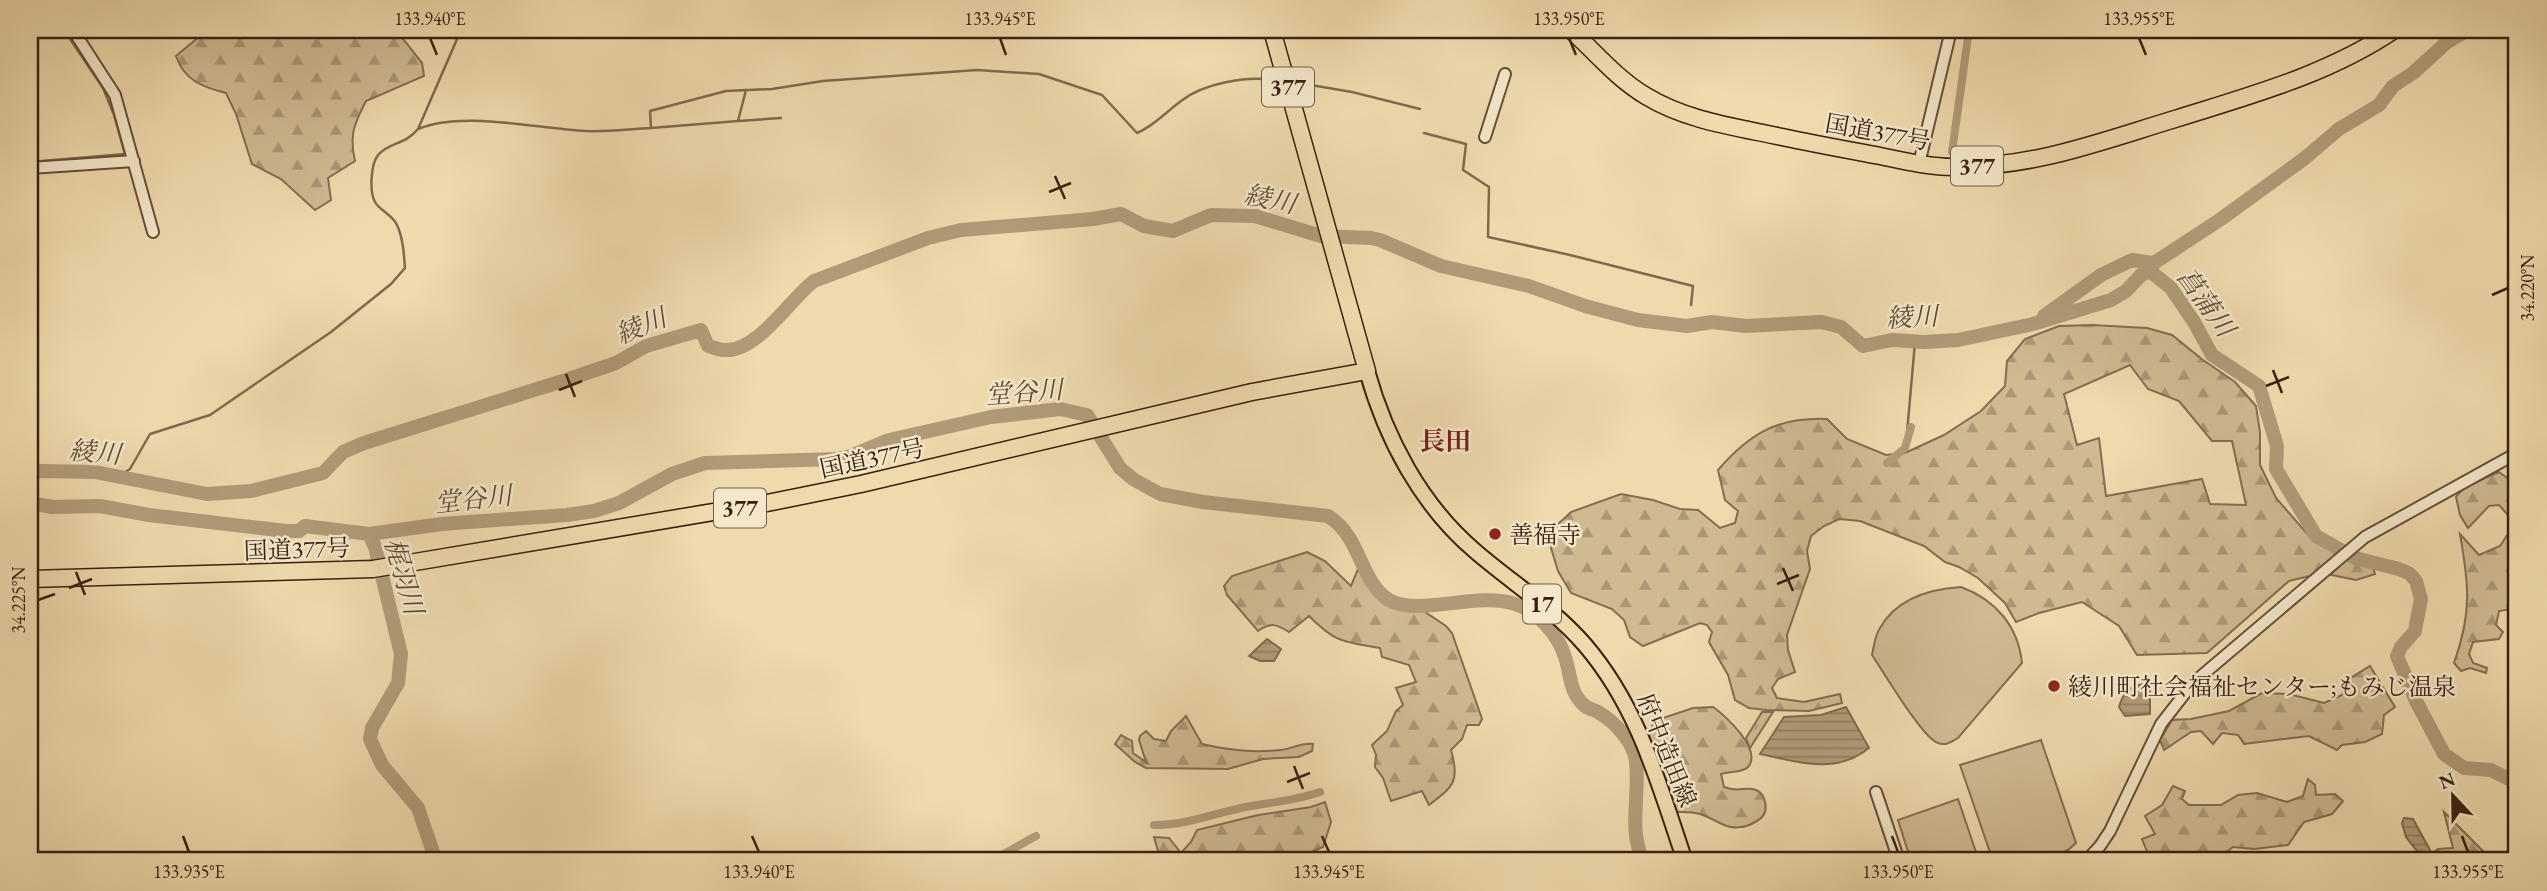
<svg xmlns="http://www.w3.org/2000/svg" width="2547" height="891" viewBox="0 0 2547 891" font-family="'EB Garamond','Noto Serif JP',serif">
<defs>
<pattern id="grass-tufts" width="24" height="20" patternUnits="userSpaceOnUse" patternTransform="scale(1.75)"><rect width="24" height="20" fill="#cfba92"/><path d="M3 7l-1-3M5 7V3M7 7l1-3M15 17l-1-3M17 17v-4M19 17l1-3" fill="none" stroke="#a99776"/></pattern>
<pattern id="forest-firs" width="22" height="20" patternUnits="userSpaceOnUse" patternTransform="scale(1.75)"><rect width="22" height="20" fill="#cfba92"/><path d="M5 1l3.5 6h-7zM16 11l3.5 6h-7z" fill="#a99776"/></pattern>
<pattern id="water-rules" width="6" height="5" patternUnits="userSpaceOnUse" patternTransform="scale(1.75)"><rect width="6" height="5" fill="#b09b78"/><path d="M0 2.5h6" fill="none" stroke="#907e61"/></pattern>
</defs>
<rect width="100%" height="100%" fill="#eedaad"/>
<filter id="stains"><feTurbulence type="fractalNoise" baseFrequency=".00286" numOctaves="4"/><feColorMatrix values="0 0 0 0 .2 0 0 0 0 .09 0 0 0 0 .02 0 0 0 .5 -.17"/></filter>
<radialGradient id="worn" r=".72"><stop offset=".6" stop-color="#630" stop-opacity="0"/><stop offset="1" stop-color="#630" stop-opacity=".3"/></radialGradient>
<path fill="url(#grass-tufts)" stroke="#846d52" stroke-width="2" d="M1762,712H1773L1750,748L1746,738Z"/>
<path fill="url(#forest-firs)" stroke="#846d52" stroke-width="2" fill-rule="evenodd" d="M207,30H396L422,63L424,76L366,101C354,124 349,135 355,161L328,178L331,200L315,210L281,179L252,164L236,114L226,93C202,87 184,80 176,56Z
M2092,325L2147,328L2172,335L2203,360L2235,382L2256,406L2260,432V465L2276,498L2310,537L2355,560L2372,564L2375,574L2356,580L2322,573L2289,581L2207,653L2137,655L2119,626L2082,602L2039,613L2016,622L2005,603L1978,578L1959,567L1945,562L1924,546L1860,521L1839,519L1824,526L1811,536L1807,551L1810,569L1787,635L1788,650L1795,672L1778,679L1772,688L1777,698L1804,702L1840,694L1842,703L1809,711L1766,710L1749,708L1735,700L1728,675L1709,642L1712,632L1707,625L1700,623L1643,646L1630,637L1624,620L1612,609L1571,593L1558,571L1551,548L1557,525L1571,512L1621,494L1653,500L1680,509L1698,510L1720,528L1735,523L1738,511L1725,500L1718,470C1750,433 1778,417 1827,419L1847,439L1886,455L1905,453L1944,435L1981,411L2005,386L2007,361L2025,339L2059,326ZM2130,365L2148,389L2179,401L2212,441H2232L2246,505L2210,504L2202,479L2106,496L2099,438L2077,445L2064,394Z
M2499,472L2517,485V608L2499,611L2496,625L2503,632L2499,639L2473,642L2469,654L2473,663L2487,668L2486,673L2470,668L2461,671L2454,663C2472,613 2469,585 2460,534L2479,555L2500,546L2515,523L2499,505L2489,506L2468,528L2460,515L2456,497L2464,487Z
M1307,552L1325,561L1351,586L1360,564L1371,585L1387,602L1422,610L1446,626L1452,633L1482,719L1479,725H1467L1462,739L1451,750C1460,781 1454,786 1429,805L1422,791L1391,801L1383,778L1375,767L1376,755L1372,745L1387,731L1396,711L1403,705L1396,688L1416,682L1409,665L1382,657L1380,648C1343,641 1337,644 1309,616L1289,632C1276,624 1271,622 1258,631L1227,595L1224,586L1232,576Z
M2370,666L2395,707L2384,715L2382,734L2365,742L2342,745L2337,750L2309,736L2244,744L2238,735L2222,733L2213,744L2201,731L2191,732L2164,750L2160,740L2172,720L2191,719L2229,711L2262,693L2289,694L2324,703L2342,695L2349,679Z
M1713,707C1725,715 1763,750 1748,767C1743,773 1729,771 1721,774L1724,787C1738,793 1745,786 1756,790C1766,794 1769,811 1761,818C1757,822 1746,827 1741,827C1725,830 1714,818 1700,814C1691,811 1681,812 1672,812L1647,740L1654,721L1693,708Z
M1186,716L1202,744C1227,750 1254,753 1280,750C1291,749 1303,742 1313,744L1312,751L1299,757L1263,759L1228,769L1146,768L1135,762L1115,744L1121,735L1132,741L1133,753L1146,762L1139,740L1140,736L1146,731L1154,739L1166,741L1171,731Z
M2308,779L2315,785L2316,795L2335,794L2343,801L2332,814L2304,822L2288,845L2254,849L2233,847L2215,861H2132V858L2148,854L2142,839L2155,834L2145,816L2162,805L2173,786L2185,791L2182,799L2189,805H2221L2238,795L2257,793L2287,802L2303,796Z
M1325,802L1331,822L1323,847L1305,855L1307,861H1161L1154,837L1169,838L1181,853L1191,842L1197,830L1258,815L1311,807Z
M2444,812L2493,861H2471L2458,855L2457,861H2423L2422,856L2432,854L2438,849L2453,848Z"/>
<path fill="#cfba92" stroke="#846d52" stroke-width="2" d="M1961,587C1996,600 2018,626 2022,663L1958,738C1951,742 1946,746 1938,743C1923,739 1883,671 1872,655C1874,646 1875,635 1880,628C1897,598 1929,589 1961,587Z
M2041,740L2076,843C2054,866 2023,861 1993,861L1960,765Z
M1958,799L1979,861H1911L1898,820Z"/>
<path fill="url(#water-rules)" stroke="#806a4f" stroke-width="2" d="M1267,639L1281,649L1274,661H1260L1249,656Z
M2150,683V714L2125,716L2119,707C2124,689 2133,685 2150,683Z
M1846,707L1869,748C1836,775 1797,762 1760,754L1784,717L1821,715Z
M2404,818L2413,819L2430,850L2428,853L2417,851L2406,837L2402,823Z"/>
<g fill="none" stroke-linecap="round" stroke-linejoin="round">
<path stroke="#806a4f" stroke-width="2.5" d="M1299,83L1352,92L1420,109
M739,121L781,118
M651,128L738,121L746,90
M418,129C463,110 537,129 586,131C607,132 629,129 651,128L650,111L726,91L772,89L823,81L977,70L1039,74L1102,95L1137,133C1154,126 1166,112 1181,101C1204,83 1246,76 1275,80
M1424,133L1466,144L1463,170L1489,187L1488,237L1570,255L1693,286L1691,305
M30,162L125,154L114,115L103,88L64,30
M1908,439L1907,433L1915,342
M117,477L130,469L150,434L210,415L331,332L391,284L405,268C404,254 403,238 397,225C392,214 380,211 375,202C369,191 371,164 378,155C390,141 404,146 418,129L461,30
M30,860L366,855L395,856L413,861"/>
<path stroke="#b09b78" stroke-width="8" d="M1952,152L1969,30
M1887,463L1905,448L1911,427
M1154,825C1189,825 1217,812 1251,806C1275,802 1297,800 1320,792
M991,861L1036,836"/>
<path stroke="#b09b78" stroke-width="14" d="M2150,271L2171,288L2194,322L2212,355L2259,386L2277,446L2276,469L2316,536L2355,558L2399,569L2410,574L2416,581L2421,599L2416,625L2415,631L2401,647L2397,656L2416,701L2444,754L2464,768L2491,770L2517,783
M2044,316L2101,275L2132,260L2154,263
M30,473L41,471L95,472L207,494L251,491L323,473L343,452L364,443L566,380L616,363L646,346L701,330L708,346C713,347 719,350 724,350C757,353 790,299 814,281L928,238L961,230L1093,219L1121,214L1144,226L1173,231L1211,215L1255,216L1321,236L1371,238L1380,240L1441,266L1529,286L1585,306L1638,320L1687,326L1712,322L1746,326L1822,322L1841,327L1863,346L1892,340L1924,342L1958,340L2033,324L2111,300L2126,291L2141,275L2150,271L2154,263L2221,219L2305,158L2339,129L2379,105L2393,86L2413,73L2446,43L2467,30
M30,503L52,507L100,506L149,515L286,531H299L305,526L369,534L442,524L567,515L594,511L619,503L672,474L705,463L835,459L848,457L889,440L991,417L1060,409L1087,415L1120,468L1133,479L1160,494L1203,502L1328,516C1362,537 1359,581 1389,600C1418,617 1478,591 1515,604C1538,612 1558,634 1565,657C1571,674 1569,692 1584,705C1588,709 1593,709 1598,712C1615,722 1633,741 1636,761C1640,796 1628,828 1643,861
M369,534L375,547L401,654L398,683L372,728L370,739L382,765L418,808L436,861"/>
<g stroke="#664e38" stroke-width="14">
<path id="tertiary" d="M73,30L115,95L153,232
M1485,137L1505,74
M1919,164L1951,30
M30,168L134,161
M1876,792L1899,861
M2086,861L2100,846L2110,831L2161,724L2193,683L2365,537L2517,453"/>
</g>
<g stroke="#392011" stroke-width="18">
<path id="primary" d="M1367,371C1386,439 1421,505 1475,551C1512,583 1553,608 1585,645C1639,708 1659,785 1685,861"/>
</g>
<g stroke="#392011" stroke-width="19">
<path id="trunk" d="M1571,30C1595,52 1617,79 1646,96C1687,121 1736,127 1782,137C1815,144 1848,150 1880,156C1904,161 1929,167 1954,167C2035,167 2099,142 2175,119C2251,95 2327,75 2394,30
M30,579L373,569L767,503L861,484L1252,392L1367,371L1272,30"/>
</g>
<use href="#tertiary" stroke="#f4e7ca" stroke-width="10"/>
<use href="#primary" stroke="#eedaad" stroke-width="14"/>
<use href="#trunk" stroke="#eedaad" stroke-width="16"/>
</g>
<path fill="none" stroke="#392011" stroke-width="2.5" d="M430,38L437,55M1000,38L1006,55M1569,38L1576,55M2139,38L2146,55M1055,176L1065,199M1049,192L1071,183M2492,295L2508,288M2273,370L2282,393M566,374L575,397M2266,386L2289,377M559,390L582,381M1783,568L1793,591M76,572L85,595M1777,584L1799,575M69,588L92,579M38,600L55,594M1294,766L1303,789M1287,782L1310,773M183,836L189,852M752,836L759,852M1322,836L1329,852M1892,836L1898,852M2462,836L2468,852"/>
<g fill="#8f2418" stroke="#f4e7ca" stroke-width="2.5">
<circle cx="1495" cy="534" r="7"/>
<circle cx="2054" cy="686" r="7"/>
</g>
<g text-anchor="middle" dominant-baseline="central" stroke-width="5" stroke-linejoin="round" paint-order="stroke">
<g fill="#f4e7ca" stroke="#715c48" stroke-width="2">
<rect x="1262" y="67.5" width="52" height="39" rx="5"/>
<rect x="1951" y="146.5" width="52" height="39" rx="5"/>
<rect x="714" y="488.5" width="52" height="39" rx="5"/>
<rect x="1523" y="584.5" width="38" height="39" rx="5"/>
</g>
<g font-size="23" font-weight="bold" fill="#392011">
<text x="1288" y="87">377</text>
<text x="1977" y="166">377</text>
<text x="740" y="508">377</text>
<text x="1542" y="604">17</text>
</g>
<g font-size="24" fill="#392011" stroke="#f4e7ca">
<text transform="translate(1878 132) rotate(10)">国道377号</text>
<text transform="translate(872 458) rotate(-12)">国道377号</text>
<text transform="translate(297 549) rotate(-2)">国道377号</text>
<text transform="translate(1667 750) rotate(68)">府中造田線</text>
</g>
<g font-size="24" fill="#392011" stroke="#f4e7ca" text-anchor="start">
<text x="1509" y="534">善福寺</text>
<text x="2068" y="686">綾川町社会福祉センター;もみじ温泉</text>
</g>
<g font-size="26" font-style="italic" fill="#634b35" stroke="#f4e7ca">
<text transform="translate(1270 199) rotate(12)">綾川</text>
<text transform="translate(2206 302) rotate(54)">菖蒲川</text>
<text transform="translate(1912 317) rotate(-3)">綾川</text>
<text transform="translate(641 326) rotate(-22)">綾川</text>
<text transform="translate(1024 392) rotate(-4)">堂谷川</text>
<text transform="translate(95 452) rotate(5)">綾川</text>
<text transform="translate(473 499) rotate(-6)">堂谷川</text>
<text transform="translate(404 576) rotate(74)">梶羽川</text>
</g>
<g font-size="26" font-weight="bold" fill="#7a1f14" stroke="#f4e7ca">
<text x="1445" y="441">長田</text>
</g>
</g>
<rect width="2547" height="891" fill="none" stroke="#eedaad" stroke-width="77"/>
<g transform="translate(2453 796) rotate(338)" stroke="#f4e7ca" stroke-width="5" paint-order="stroke">
<path d="M0-5L12 26L0 18L-12 26Z" fill="#392011"/>
<text y="-10" font-size="19" font-weight="bold" text-anchor="middle" fill="#392011">N</text>
</g>
<rect x="38" y="38" width="2470" height="814" fill="none" stroke="#392011" stroke-width="2.5"/>
<g font-size="18" text-anchor="middle" fill="#392011">
<text x="430" y="25">133.940°E</text>
<text x="1000" y="25">133.945°E</text>
<text x="1569" y="25">133.950°E</text>
<text x="2139" y="25">133.955°E</text>
<text transform="translate(2528 288) rotate(-90)" y="6">34.220°N</text>
<text transform="translate(19 600) rotate(-90)" y="6">34.225°N</text>
<text x="189" y="878">133.935°E</text>
<text x="759" y="878">133.940°E</text>
<text x="1329" y="878">133.945°E</text>
<text x="1898" y="878">133.950°E</text>
<text x="2468" y="878">133.955°E</text>
</g>
<rect width="100%" height="100%" filter="url(#stains)"/>
<rect width="100%" height="100%" fill="url(#worn)"/>
</svg>
